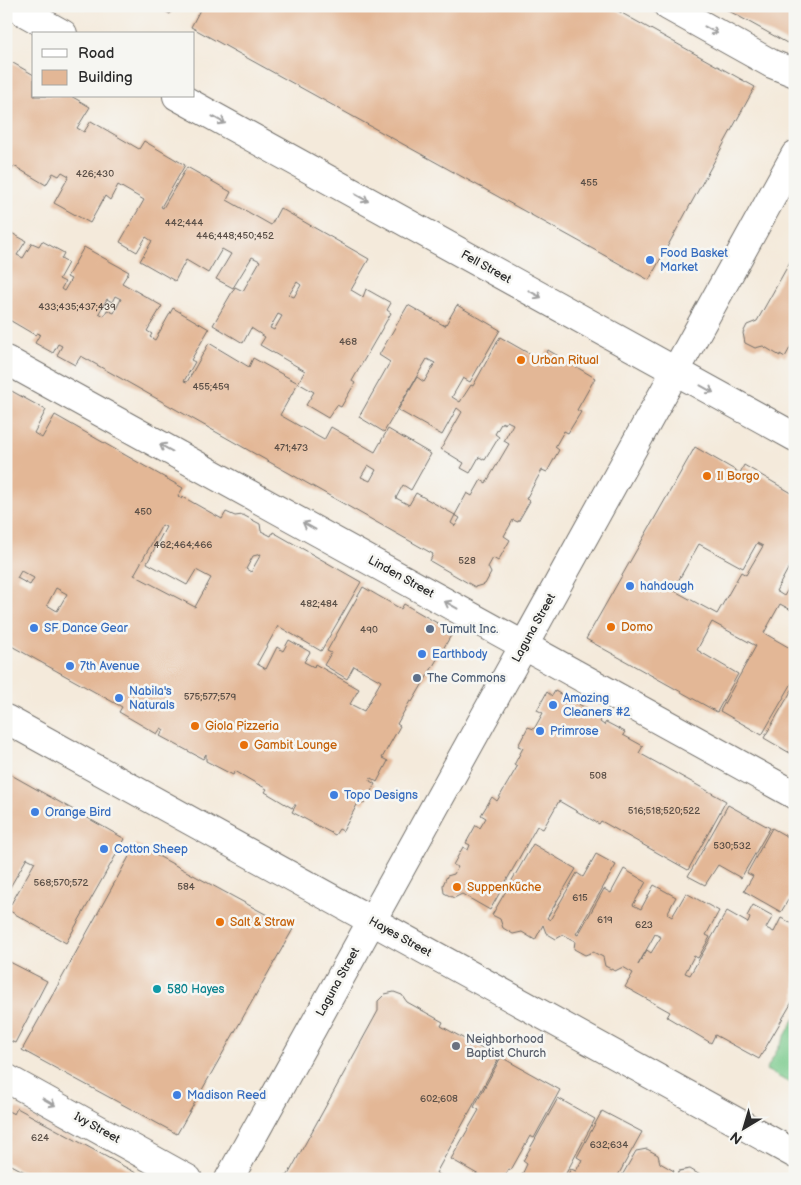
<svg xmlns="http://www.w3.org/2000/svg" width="801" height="1185" viewBox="0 0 801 1185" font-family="'Balsamiq Sans',sans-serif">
<rect width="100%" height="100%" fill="#f6f6f2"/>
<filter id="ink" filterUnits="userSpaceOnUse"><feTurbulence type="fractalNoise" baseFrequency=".02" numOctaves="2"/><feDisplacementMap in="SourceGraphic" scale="10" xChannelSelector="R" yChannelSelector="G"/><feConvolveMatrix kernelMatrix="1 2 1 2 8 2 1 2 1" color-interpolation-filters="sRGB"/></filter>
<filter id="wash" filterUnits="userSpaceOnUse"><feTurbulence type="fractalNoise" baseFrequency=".0096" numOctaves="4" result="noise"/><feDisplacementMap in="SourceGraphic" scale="20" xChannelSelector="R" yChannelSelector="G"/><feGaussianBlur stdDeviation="1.12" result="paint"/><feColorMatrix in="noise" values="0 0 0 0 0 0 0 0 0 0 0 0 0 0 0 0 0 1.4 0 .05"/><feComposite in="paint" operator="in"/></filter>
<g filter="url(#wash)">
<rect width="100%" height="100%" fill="#f4eadb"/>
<path fill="#77c98a" stroke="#517a5a" d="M795,1018V1086L766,1070Z"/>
<g id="blocks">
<path fill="#e3b796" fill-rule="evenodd" d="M156,6H174L170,14Z
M202,6H609L755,87L649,280L191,27Z
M720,6H795V28L787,43Z
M6,59L34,75V96H71L90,107L77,128L84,132L91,121L139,149L144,141L185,165L161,207L163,208L187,167L231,192L227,200L271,225L280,208L369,259L351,290L363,297L366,289L391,303L387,310L391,313L352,381L355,383L341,407L337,405L328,418L306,405L314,392L298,383L305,371L260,345L265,337L251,328L243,343L213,325L235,287L243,291L260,261L252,257L233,288L216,279L231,254L222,249L208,273L186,260L175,281L140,261L152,241L146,237L137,252L120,242L144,200L118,185L110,200L105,196L90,223L54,203L69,176L62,172L59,176L53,173L46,185L14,166L6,180ZM297,282L301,285L294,297L289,295ZM278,314L282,316L274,330L270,328Z
M6,223L10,224L6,230L26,241L17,255L23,258L32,243L39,246L42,241L64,253L61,259L68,263L59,279L65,282L61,289L64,291L71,279L67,277L84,247L129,272L122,283L162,306L147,331L152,334L150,337L155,340L173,308L209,329L191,360L195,362L184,381L187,382L209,343L249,367L253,358L298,383L280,415L324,440L331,427L375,452L388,429L431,454L411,490L403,485L396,498L409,505L416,493L455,515L467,493L472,496L481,480L486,483L509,444L504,441L513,424L507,421L505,424L502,422L495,434L499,437L485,460L479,457L470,473L461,468L464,463L441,449L462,412L457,408L442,435L398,410L417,377L424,382L435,363L427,359L384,432L359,417L390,362L379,355L408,305L445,326L457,305L500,330L470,382L463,378L452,397L460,402L471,385L473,386L500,337L542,361L548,350L595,378L577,410L581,412L568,433L564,431L555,447L559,450L547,472L542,470L526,499L530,501L518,522L513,520L504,536L510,540L498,561L493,558L488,567L491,573L485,584L475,587L430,561L433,554L81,356L75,365L57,355L62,346L58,344L53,353L35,343L40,334L37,333L35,335L6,318ZM115,296L121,299L114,313L107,310L104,316L99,313L107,299L112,302ZM368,465L376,470L370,481L361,477ZM455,515L460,518L455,526L451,523Z
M795,253V339L785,357L780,354V356L763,346L755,348L745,343L743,333L747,325L757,321Z
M8,389L46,410L34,433L42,438L55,415L183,488L178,496L182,499L183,497L222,519L226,512L235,516L243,515L260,524L261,531L271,536L273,532L361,582L321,651L278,626L257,664L266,669L277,647L283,651L289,640L310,652L304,662L314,667L315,664L359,689L350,704L364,711L381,681L354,666L347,679L324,665L331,653L327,651L363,587L401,609L404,604L453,632L412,702L410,701L397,724L400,726L382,758L388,761L377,782L371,778L370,781L375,784L364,804L359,801L343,831L339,829L335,835L292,812L296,805H294L292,808L265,792L267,789L252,781L235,771L233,775L206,761V754L203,759L160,736L164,730L161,728L157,734L119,712L122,707L6,643V391ZM162,525L166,527L147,563L187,585L196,570L211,578L195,607L134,575ZM261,554L251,572L246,569L253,556ZM21,571L34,578L30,585L17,578ZM56,588L67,594L57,611L47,605Z
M695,447L740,473L744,465L795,495V561L793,560L776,591L784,596L795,578V612L780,604L764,633L795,651V678L762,735L720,711L756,646L712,622L697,650L738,674L717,712L586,639ZM757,543L763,546L746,575L741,572L717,614L673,590L699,544L743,568Z
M793,688L795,689V756L764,738Z
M555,691L602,717L600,722L604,725L606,722L625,732L623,735L643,746L639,753L726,801L688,870L601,821L599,824L559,801L543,829L537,826L490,910L462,894L454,898L444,893L443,885L447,876L454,874L458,867L453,865L463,847L468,850L470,845L466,843L476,825L480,828L486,818L481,815L492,797L497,801L517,767L514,765L523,748L518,746L528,727L534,729L543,713L537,710L547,692L552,696Z
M6,772L125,839L66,943L8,910L6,913V901L11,904L35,862L27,858L6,894Z
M728,805L770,828L741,878L718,865L705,885L688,876Z
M772,828L795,841V899L790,897L781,912L744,891L753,876L747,873Z
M136,844L293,929L177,1134L22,1050Z
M533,844L576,869L547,918L550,920L577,873L583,877L596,854L616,865L576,934L578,935L604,889L611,893L624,869L646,882L633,905L641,909L654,885L676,897L667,914L672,917L686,893L719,911L706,935L710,937L698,958L694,956L685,973L690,975L727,911L748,923L750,918L747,916L753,905L773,916L766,928L774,932L781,918L795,925V997L759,1059L715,1035L711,1043L667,1017L670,1012L625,987L633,973L623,967L615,971L605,966L603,957L593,952L585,955L574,949L575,941L563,935L556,939L546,933L543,925L535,940L522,932L513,934L503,928L500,919L492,915ZM655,934L661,937L651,953L647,950L638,965Z
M6,960L47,981L15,1043L6,1039Z
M394,992L402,995L407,1002L443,1022L441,1026L499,1058L436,1173L447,1179H280L288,1175L378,1011V1001L385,994Z
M501,1057L560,1090L534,1138L530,1136L511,1170L509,1169L503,1179H486L451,1159L479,1110L474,1107Z
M558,1098L595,1119L563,1179H520L527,1164L523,1161Z
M17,1108L147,1179H33L34,1177L6,1162V1110L14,1114Z
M602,1111L642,1132L616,1179H565L571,1169L576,1171L582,1160L577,1157Z
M647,1149L658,1155L660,1163L674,1171L670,1179H620L636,1151Z
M690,1169L700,1175L701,1179H675L679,1171Z"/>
</g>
</g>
<g filter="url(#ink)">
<use href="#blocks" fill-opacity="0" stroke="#716e69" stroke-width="1"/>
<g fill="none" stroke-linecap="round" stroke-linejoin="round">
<g stroke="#716e69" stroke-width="30">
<path id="minor" d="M668,6L772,64L795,73
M6,360L795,795
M6,719L795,1154
M6,1078L188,1179
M229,1179L795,155"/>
</g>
<g stroke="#716e69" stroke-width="30">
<path id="major" d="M13,6L63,34
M177,96L795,437"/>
</g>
<use href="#minor" stroke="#fff" stroke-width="28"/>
<use href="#major" stroke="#fff" stroke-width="28"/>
</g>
<defs><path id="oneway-shaft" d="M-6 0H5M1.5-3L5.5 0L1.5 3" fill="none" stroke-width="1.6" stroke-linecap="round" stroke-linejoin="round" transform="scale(1.25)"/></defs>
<g stroke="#a0a0a0">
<use href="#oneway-shaft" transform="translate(711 30) rotate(29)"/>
<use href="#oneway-shaft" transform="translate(219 120) rotate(29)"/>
<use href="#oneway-shaft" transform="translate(362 198) rotate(29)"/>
<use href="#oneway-shaft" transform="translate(535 294) rotate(29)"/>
<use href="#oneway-shaft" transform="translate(707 389) rotate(29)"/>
<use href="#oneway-shaft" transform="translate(166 448) rotate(-151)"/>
<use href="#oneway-shaft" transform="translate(309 526) rotate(-151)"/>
<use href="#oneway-shaft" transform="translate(451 605) rotate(-151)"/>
<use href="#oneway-shaft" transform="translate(49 1102) rotate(29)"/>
</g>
</g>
<g fill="#3f7fe0" stroke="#f6f6f2" stroke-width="2">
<circle cx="650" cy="260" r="5"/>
<circle cx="630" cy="586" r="5"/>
<circle cx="34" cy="628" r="5"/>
<circle cx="422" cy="654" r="5"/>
<circle cx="70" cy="666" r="5"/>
<circle cx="119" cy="698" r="5"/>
<circle cx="553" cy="705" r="5"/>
<circle cx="540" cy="731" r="5"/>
<circle cx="334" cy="795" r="5"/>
<circle cx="35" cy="812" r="5"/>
<circle cx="104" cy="849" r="5"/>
<circle cx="177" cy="1095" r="5"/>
</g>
<g fill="#e8710a" stroke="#f6f6f2" stroke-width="2">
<circle cx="521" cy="360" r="5"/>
<circle cx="707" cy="476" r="5"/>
<circle cx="611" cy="627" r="5"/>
<circle cx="195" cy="726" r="5"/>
<circle cx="244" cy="745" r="5"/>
<circle cx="457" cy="887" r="5"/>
<circle cx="220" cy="922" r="5"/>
</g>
<g fill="#5c6f8a" stroke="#f6f6f2" stroke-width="2">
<circle cx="430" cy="629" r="5"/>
<circle cx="417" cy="678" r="5"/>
</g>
<circle fill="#0f9aa8" stroke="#f6f6f2" stroke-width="2" cx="157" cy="989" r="5"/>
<circle fill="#6b7280" stroke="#f6f6f2" stroke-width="2" cx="456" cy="1046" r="5"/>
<g text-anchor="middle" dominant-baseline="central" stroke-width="5" stroke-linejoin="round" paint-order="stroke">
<g font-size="10" fill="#594e46">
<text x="95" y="174">426;430</text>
<text x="589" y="183">455</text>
<text x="184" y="223">442;444</text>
<text x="235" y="236">446;448;450;452</text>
<text x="77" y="307">433;435;437;439</text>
<text x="348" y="342">468</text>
<text x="211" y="387">455;459</text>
<text x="291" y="448">471;473</text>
<text x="143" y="512">450</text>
<text x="183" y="545">462;464;466</text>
<text x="467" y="561">528</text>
<text x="319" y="604">482;484</text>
<text x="369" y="630">490</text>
<text x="210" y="697">575;577;579</text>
<text x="598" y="776">508</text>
<text x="664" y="811">516;518;520;522</text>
<text x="732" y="846">530;532</text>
<text x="61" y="883">568;570;572</text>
<text x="186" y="887">584</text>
<text x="580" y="898">615</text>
<text x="605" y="920">619</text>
<text x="644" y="925">623</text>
<text x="439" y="1099">602;608</text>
<text x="40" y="1138">624</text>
<text x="609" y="1145">632;634</text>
</g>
<g font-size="12" fill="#366cbe" stroke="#f6f6f2" text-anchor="start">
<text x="660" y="253">Food Basket<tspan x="660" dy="14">Market</tspan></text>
<text x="640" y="586">hahdough</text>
<text x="44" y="628">SF Dance Gear</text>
<text x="432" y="654">Earthbody</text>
<text x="80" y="666">7th Avenue</text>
<text x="129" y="691">Nabila's<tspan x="129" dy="14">Naturals</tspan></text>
<text x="563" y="698">Amazing<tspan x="563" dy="14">Cleaners #2</tspan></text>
<text x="550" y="731">Primrose</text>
<text x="344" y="795">Topo Designs</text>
<text x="45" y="812">Orange Bird</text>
<text x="114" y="849">Cotton Sheep</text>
<text x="187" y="1095">Madison Reed</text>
</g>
<g font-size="12" fill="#2b2b2b" stroke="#f6f6f2">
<text transform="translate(486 267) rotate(29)">Fell Street</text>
<text transform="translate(401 577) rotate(29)">Linden Street</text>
<text transform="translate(534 628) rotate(-61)">Laguna Street</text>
<text transform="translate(400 937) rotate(29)">Hayes Street</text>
<text transform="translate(338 982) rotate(-61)">Laguna Street</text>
<text transform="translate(97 1128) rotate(29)">Ivy Street</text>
</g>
<g font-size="12" fill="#c56008" stroke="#f6f6f2" text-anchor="start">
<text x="531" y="360">Urban Ritual</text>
<text x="717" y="476">Il Borgo</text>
<text x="621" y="627">Domo</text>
<text x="205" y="726">Giola Pizzeria</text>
<text x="254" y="745">Gambit Lounge</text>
<text x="467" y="887">Suppenküche</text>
<text x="230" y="922">Salt &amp; Straw</text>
</g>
<g font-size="12" fill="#4e5e75" stroke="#f6f6f2" text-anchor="start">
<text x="440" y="629">Tumult Inc.</text>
<text x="427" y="678">The Commons</text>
</g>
<g font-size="12" fill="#0d838f" stroke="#f6f6f2" text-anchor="start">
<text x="167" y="989">580 Hayes</text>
</g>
<g font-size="12" fill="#5b616d" stroke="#f6f6f2" text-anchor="start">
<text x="466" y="1039">Neighborhood<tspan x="466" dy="14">Baptist Church</tspan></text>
</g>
</g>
<rect width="801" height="1185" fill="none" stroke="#f6f6f2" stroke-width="25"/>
<rect x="32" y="32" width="162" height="65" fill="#f6f6f2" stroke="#a5a5a2"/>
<rect x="42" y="49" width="25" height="8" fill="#ffffff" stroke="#a5a5a2"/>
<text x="78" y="58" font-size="15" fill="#2b2b2b">Road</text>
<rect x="42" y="70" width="25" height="15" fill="#e3b796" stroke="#a5a5a2"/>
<text x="78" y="82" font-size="15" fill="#2b2b2b">Building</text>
<g transform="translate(744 1128) rotate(218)" stroke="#f6f6f2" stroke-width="4" paint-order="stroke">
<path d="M0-4L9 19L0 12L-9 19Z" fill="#2b2b2b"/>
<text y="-8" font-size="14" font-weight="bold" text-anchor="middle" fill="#2b2b2b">N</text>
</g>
</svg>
